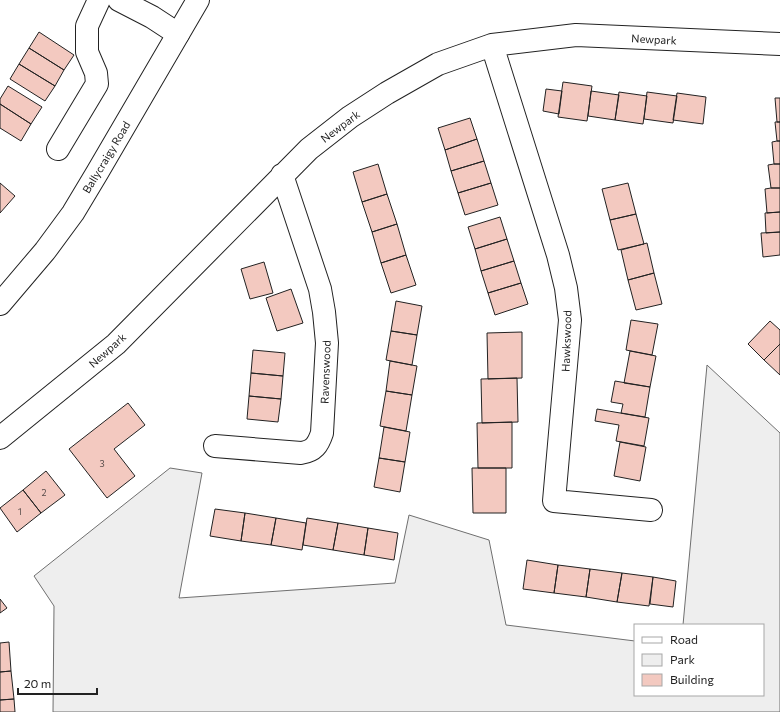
<svg xmlns="http://www.w3.org/2000/svg" width="780" height="712" viewBox="0 0 780 712" font-family="Commissioner,sans-serif">
<rect width="100%" height="100%" fill="#fff"/>
<path fill="#eee" stroke="#6f6f6f" d="M707,365L780,433V712H53L54,606L34,576L170,468L202,473L179,598L395,583L409,515L489,540L506,625L635,641V695H763V625H683Z"/>
<path fill="#f3c9c0" stroke="#222" d="M39,32L74,55L64,70L29,48Z
M29,48L64,70L55,86L19,64Z
M19,64L55,86L45,101L10,79Z
M563,82L592,86L587,121L558,117Z
M8,86L42,107L31,124L0,104V99Z
M546,89L562,91L559,114L543,111Z
M591,91L619,95L615,120L588,116Z
M619,92L647,96L643,124L615,120Z
M647,92L677,96L673,123L644,119Z
M677,93L706,97L703,124L673,120Z
M775,98H780V122H777Z
M0,104L31,124L21,141L0,128Z
M470,118L477,139L445,150L438,128Z
M775,122H780V141H777Z
M477,139L484,161L451,171L445,150Z
M777,141H780V164H774L772,142Z
M484,161L491,183L458,193L451,171Z
M378,164L387,194L362,202L353,172Z
M774,164H780V188H771L768,165Z
M0,183L15,196L0,213Z
M491,183L498,205L465,215L458,193Z
M628,183L636,214L610,220L602,189Z
M771,188H780V212L767,213L765,189Z
M387,194L397,224L372,232L362,202Z
M780,212V232L766,233L765,213Z
M636,214L644,244L618,250L610,220Z
M500,217L507,239L475,249L468,227Z
M397,224L406,255L381,263L372,232Z
M780,232V255L763,257L761,233Z
M507,239L514,261L481,271L475,249Z
M647,243L654,273L628,280L621,250Z
M406,255L416,285L391,293L381,263Z
M514,261L521,283L488,293L481,271Z
M264,262L273,293L250,299L241,269Z
M654,273L662,304L636,310L628,280Z
M521,283L528,304L495,315L488,293Z
M291,289L303,323L277,331L266,298Z
M396,301L422,306L417,335L391,331Z
M631,320L658,324L652,355L626,350Z
M770,321L780,330V344L764,360L748,344Z
M391,331L417,335L412,365L386,360Z
M522,332V378L488,379L487,333Z
M780,344V375L764,360Z
M253,350L285,353L283,376L251,373Z
M630,351L656,356L650,387L624,383Z
M390,361L417,366L412,395L386,391Z
M251,373L283,376L281,399L249,396Z
M517,378L518,422L482,423L481,379Z
M615,381L650,387L645,417L621,413L623,404L611,402Z
M386,391L412,395L406,431L380,426Z
M249,396L281,399L278,422L247,419Z
M128,403L145,425L114,449L135,476L107,498L69,449Z
M597,409L649,418L644,446L616,441L619,425L595,421Z
M512,422V468H478L477,423Z
M384,427L410,432L405,462L379,458Z
M620,442L646,447L640,481L614,476Z
M379,458L405,462L400,492L374,487Z
M472,468H506V513H473Z
M46,471L65,495L41,513L23,490Z
M23,490L41,513L17,532L0,508Z
M215,509L245,513L241,541L210,536Z
M245,513L276,518L271,545L241,541Z
M276,518L306,523L302,550L271,545Z
M307,518L338,523L333,550L303,545Z
M338,523L368,528L364,555L333,550Z
M368,528L398,533L394,560L364,555Z
M527,560L558,565L554,593L523,589Z
M558,565L590,569L586,597L554,593Z
M590,569L622,573L617,602L586,597Z
M622,573L653,577L649,606L617,602Z
M653,577L676,581L673,607L650,604Z
M0,599L7,608L0,613Z
M9,642L11,671L0,672V643Z
M11,671L14,699L0,700V672Z
M14,699L15,712H0V700Z"/>
<g fill="none" stroke-linecap="round" stroke-linejoin="round">
<g stroke="#222" stroke-width="24">
<path id="street" d="M119,0L152,17L178,34
M492,45L558,255L566,288L570,320L554,501L651,510
M58,149L97,84L96,73L87,52V26L99,0
M0,438L116,344L309,149L350,117L387,93L438,64L492,45L576,35L780,44
M215,446L301,453C314,451 318,445 322,433L327,343L324,312L320,289L282,175"/>
</g>
<g stroke="#222" stroke-width="24">
<path id="secondary" d="M0,304L45,251L73,213L97,173L198,0"/>
</g>
<use href="#street" stroke="#fff" stroke-width="22"/>
<use href="#secondary" stroke="#fff" stroke-width="22"/>
</g>
<g text-anchor="middle" dominant-baseline="central" stroke-width="3" stroke-linejoin="round" paint-order="stroke">
<g font-size="9" fill="#564c4a">
<text x="102" y="463">3</text>
<text x="44" y="492">2</text>
<text x="20" y="511">1</text>
</g>
<g font-size="11" fill="#222" stroke="#fff">
<text transform="translate(654 39) rotate(3)">Newpark</text>
<text transform="translate(340 126) rotate(-37)">Newpark</text>
<text transform="translate(106 157) rotate(-59)">Ballycraigy Road</text>
<text transform="translate(566 341) rotate(-88)">Hawkswood</text>
<text transform="translate(107 350) rotate(-42)">Newpark</text>
<text transform="translate(325 372) rotate(-88)">Ravenswood</text>
</g>
</g>
<rect x="634" y="624" width="130" height="72" fill="#ffffff" stroke="#a7a7a7"/>
<rect x="642" y="637" width="20" height="6" fill="#ffffff" stroke="#a7a7a7"/>
<text x="670" y="644" font-size="12" fill="#222222">Road</text>
<rect x="642" y="654" width="20" height="12" fill="#eeeeee" stroke="#a7a7a7"/>
<text x="670" y="664" font-size="12" fill="#222222">Park</text>
<rect x="642" y="674" width="20" height="12" fill="#f3c9c0" stroke="#a7a7a7"/>
<text x="670" y="684" font-size="12" fill="#222222">Building</text>
<path d="M18 688v6h79v-6" fill="none" stroke="#222222" stroke-width="2"/>
<text x="24" y="688" font-size="12" fill="#222222" stroke="#ffffff" stroke-width="3" paint-order="stroke">20 m</text>
</svg>
